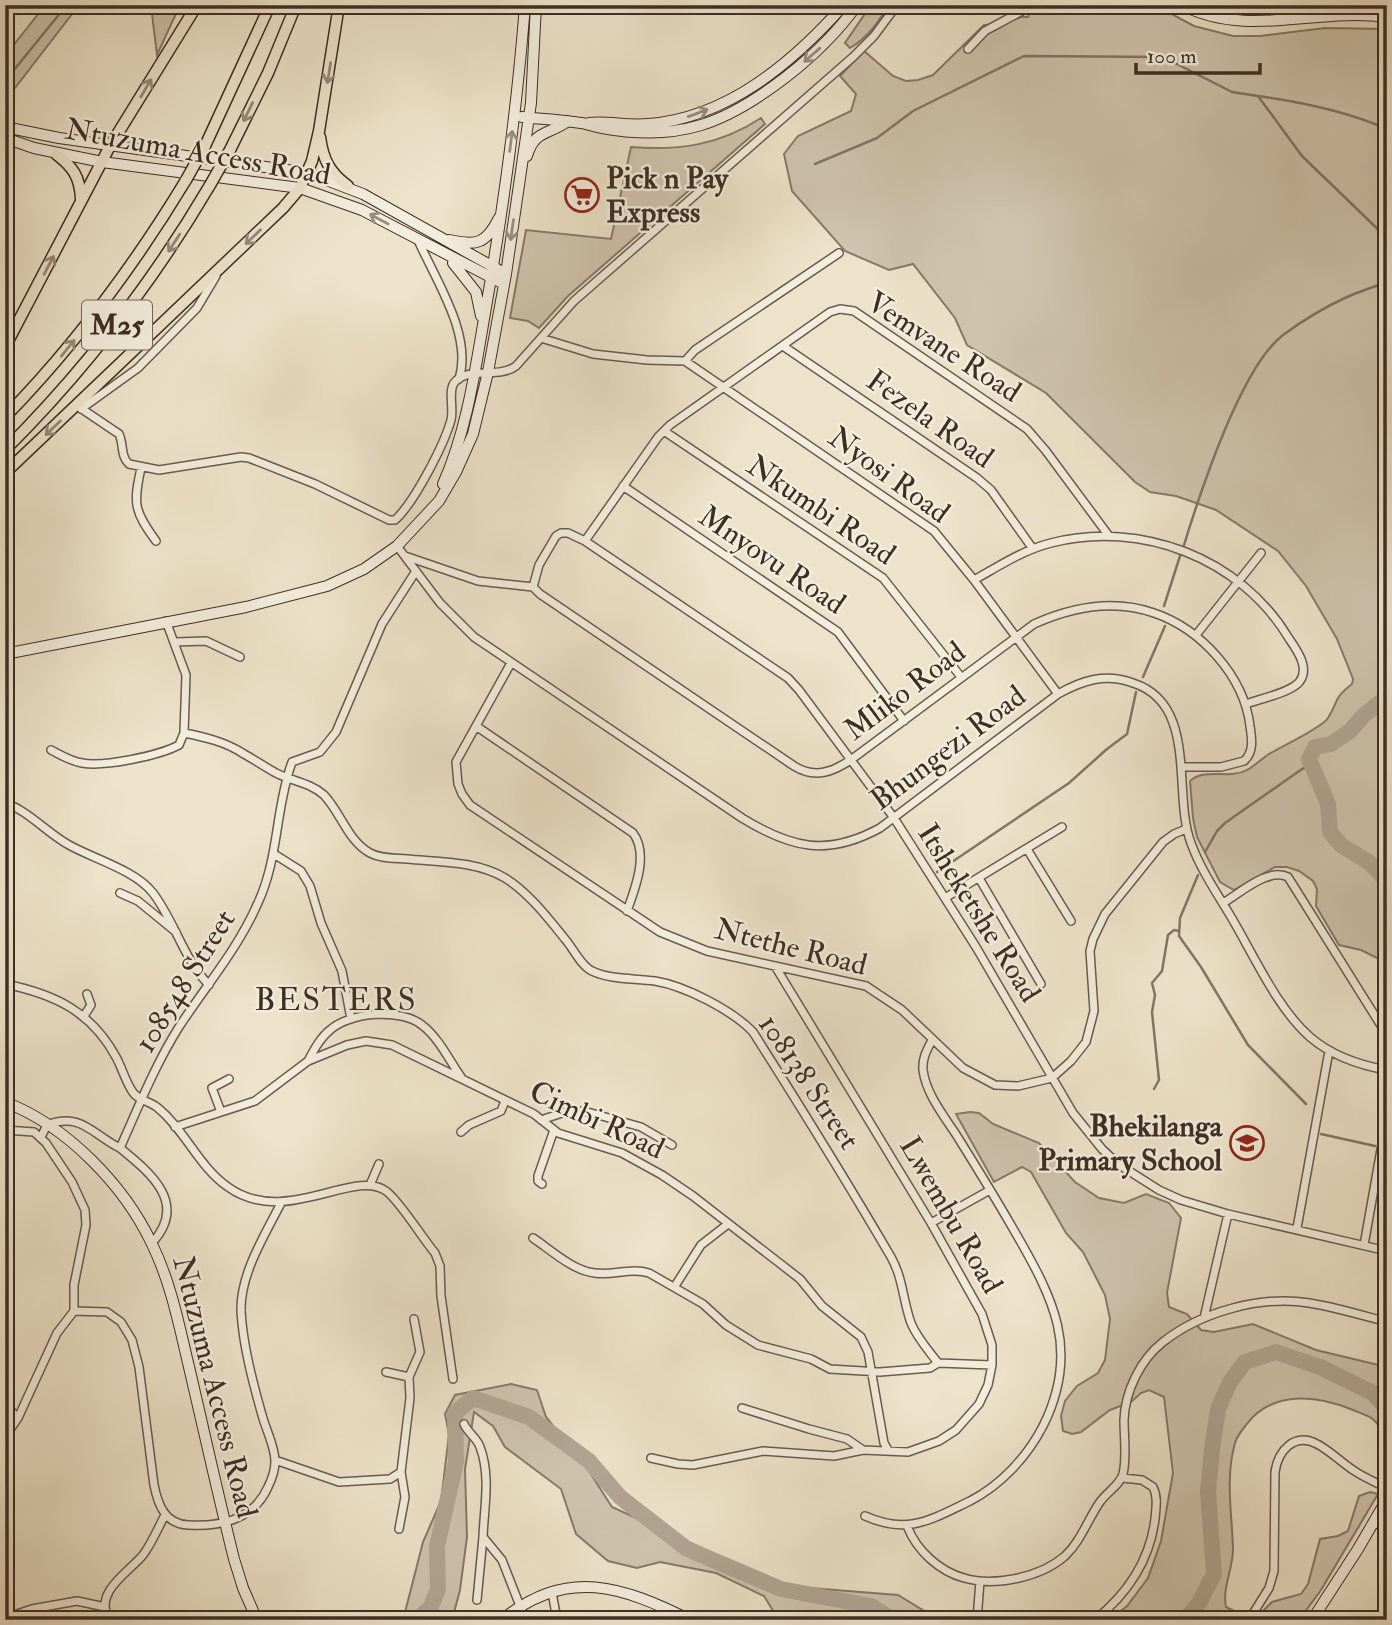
<svg xmlns="http://www.w3.org/2000/svg" width="1392" height="1625" viewBox="0 0 1392 1625" font-family="'IM FELL Double Pica',serif">
<rect width="100%" height="100%" fill="#ede3ca"/>
<filter id="stains"><feTurbulence type="fractalNoise" baseFrequency=".00286" numOctaves="4"/><feColorMatrix values="0 0 0 0 .2 0 0 0 0 .09 0 0 0 0 .02 0 0 0 .5 -.17"/></filter>
<radialGradient id="worn" r=".72"><stop offset=".6" stop-color="#630" stop-opacity="0"/><stop offset="1" stop-color="#630" stop-opacity=".3"/></radialGradient>
<path fill="#cfc4ae" stroke="#867969" stroke-width="2" d="M157,5H180L157,55L152,14Z
M871,5H889C878,22 868,38 850,48L845,43Z
M1033,5H1155L1194,26L1233,36H1260L1325,28L1387,29V963L1361,950L1339,945L1316,906L1317,889L1313,881L1299,871L1287,867H1275L1234,890L1220,882L1197,837L1193,818L1190,781C1206,767 1229,780 1247,770C1255,766 1261,759 1269,754C1280,747 1322,728 1328,718C1339,700 1333,699 1352,684L1353,679L1337,639L1306,586L1278,551L1216,510L1176,496L1150,492L1135,482L1046,393L967,345L955,318L913,264L889,270L845,251L792,191L784,154L798,136L851,111L856,94L840,76L864,51L893,76L906,81L918,80L933,75L984,25L1002,24L1021,17H1028Z
M76,9L8,97L5,104V56L39,13Z
M761,118L765,124L568,296L539,328L528,321L510,318L526,230L611,239L631,147C679,151 720,145 761,118Z
M970,1112L979,1113L993,1124L1039,1143L1075,1182L1099,1198L1124,1203L1146,1194L1169,1203L1181,1218L1167,1293L1169,1307L1187,1314L1201,1330L1214,1332L1253,1324L1316,1350L1387,1367V1453L1379,1448C1380,1442 1381,1432 1379,1427C1374,1416 1362,1414 1353,1410C1317,1395 1272,1390 1246,1425C1242,1430 1237,1436 1235,1443C1225,1478 1232,1513 1233,1549C1233,1569 1222,1588 1226,1607L1240,1614L1256,1618L1272,1602L1301,1594L1308,1584L1320,1539L1338,1536L1348,1531L1359,1496L1370,1492L1378,1494L1321,1590L1299,1620H1110L1127,1606L1148,1578L1161,1541L1173,1473L1164,1397L1149,1390L1141,1393L1131,1402L1110,1410L1081,1432L1072,1434L1063,1431L1061,1416L1065,1401L1077,1386L1098,1373L1105,1360L1110,1319L1105,1295L1083,1252L1066,1233L1031,1172L1022,1167L994,1182L956,1114Z
M511,1384L537,1390L546,1417L587,1468L612,1507L785,1586L898,1595L939,1620H790L775,1614L764,1596L716,1573L660,1562L637,1568L608,1561L576,1534L561,1489L505,1447L493,1426L474,1412L465,1469L467,1537L460,1590L452,1620H403L423,1542L441,1501L449,1434L445,1414L455,1395Z"/>
<g fill="none" stroke-linecap="round" stroke-linejoin="round">
<path stroke="#837566" stroke-width="2.5" d="M5,81L61,12
M1258,96C1302,102 1346,111 1387,129
M815,164L877,138L913,111L1024,56L1163,57L1232,92L1258,96L1302,156L1387,238
M1184,545C1200,493 1241,367 1283,335C1302,321 1325,307 1347,297C1360,291 1374,287 1387,282
M1164,606L1180,556
M1143,677L1165,626
M1205,852L1217,831L1225,823L1302,769L1313,765
M937,872L1069,783L1107,749L1127,734L1136,692
M1198,875L1180,918L1179,936L1201,967L1248,1045L1306,1104
M1154,1089L1159,1080L1152,1012L1155,995L1152,983L1162,971L1168,935L1174,930L1179,931
M1321,1134L1375,1146"/>
<path stroke="#b1a592" stroke-width="16" d="M1387,697L1364,715L1350,731L1331,744L1315,747L1309,759L1328,804L1330,832L1341,845L1370,863L1387,881
M420,1620L422,1615L430,1609L438,1589L437,1546L456,1462L455,1413L473,1398L529,1417L589,1461L620,1497L687,1549L781,1589L871,1606L893,1620
M1185,1620L1199,1603L1214,1574L1208,1492L1212,1449L1218,1409L1230,1382L1245,1362L1276,1352L1320,1367L1373,1393L1387,1409"/>
<g stroke="#695b4e" stroke-width="10">
<path id="street" d="M968,49L985,31L1022,11L1029,5
M418,240C435,279 473,335 459,379
M541,338L593,354L647,360L685,361
M783,346L977,478L991,490L1033,549
M685,361L934,531L974,580L1058,694
M685,361L695,350L839,253
M76,405L119,434C124,444 120,456 129,464L159,470L241,457L249,458L315,484L389,520H395C414,503 444,445 451,420C454,409 448,392 454,383C467,366 499,379 516,366L574,301L853,57L874,36L897,5
M81,409L138,368L197,308L216,276
M664,431L883,578L961,677
M141,468C133,504 134,511 156,541
M623,486L838,632L904,721
M585,541L658,437L670,425L830,312L840,309L854,311L1027,429L1046,451L1109,536
M397,546L440,603L474,637L742,818C791,848 827,857 880,828L1058,694C1083,680 1105,673 1133,683C1199,704 1172,794 1191,843C1201,871 1219,896 1234,922C1255,958 1278,1009 1310,1037C1332,1056 1358,1065 1387,1070
M405,556L478,581L533,587
M974,580C999,566 1023,550 1051,543C1141,520 1240,558 1288,637C1296,649 1310,667 1300,681C1293,692 1259,699 1246,704
M1196,635L1261,553
M176,642L206,641L240,657
M511,663L456,762L458,784L462,794L470,805L660,932L707,951L866,986L902,1010L963,1068L995,1085L1018,1086L1052,1078L1071,1061L1086,1042L1094,1011L1090,951L1093,939L1105,914L1163,842L1174,834L1186,829
M476,726L633,833C649,854 635,889 627,911
M184,733C205,737 226,742 244,754C255,760 265,767 276,773C292,781 311,783 324,795C341,813 348,841 370,853C381,859 395,858 407,859C438,862 477,861 505,878C528,892 548,918 565,939C573,948 581,966 592,971C611,980 634,978 655,981C685,986 732,1010 753,1032C800,1106 846,1180 891,1257C903,1278 903,1301 911,1323C917,1338 929,1351 938,1363L992,1365
M51,750C61,755 70,761 82,763C104,767 158,756 179,745L184,733L186,675L166,621
M1181,767H1221L1244,761C1254,752 1252,739 1250,726C1244,676 1201,629 1154,613C1114,599 1072,607 1034,624L852,759C833,772 815,779 794,766L540,594L533,587L539,565L556,536L561,533H568L585,541L788,678L799,690L894,818L976,947L1073,1113L1102,1149L1118,1164L1159,1190L1181,1200L1228,1214L1387,1251
M5,803C29,811 47,833 69,845C94,859 135,870 153,893C175,922 183,958 209,985
M1027,849L1071,921
M274,854L301,871L310,886L321,923L342,971L351,1019
M979,878L1041,984
M120,893L138,901L176,932
M945,898L1062,827
M1223,903C1240,893 1269,867 1288,877L1387,1035
M5,984C54,994 91,1011 116,1057C122,1068 125,1080 132,1091C137,1100 150,1101 158,1108C185,1130 198,1166 228,1187C285,1228 353,1168 386,1191C399,1200 423,1239 435,1253L440,1266L441,1296L453,1379
M84,1016L91,1005L87,994
M5,1030L9,1043L5,1044
M308,1061C314,1050 320,1038 330,1030C350,1012 401,1008 422,1025C439,1038 449,1060 461,1077
M221,1112L212,1088L229,1079
M541,1120L562,1113L584,1111L641,1127L672,1145
M175,1127L255,1101L308,1061L347,1045L366,1041L392,1045L534,1114L558,1133L622,1153L662,1175L693,1196L800,1279L822,1306L861,1337L868,1352L884,1443L888,1450
M5,1130L34,1132L46,1143L72,1182L85,1210L86,1225L74,1285V1311L57,1333L18,1418L5,1437
M461,1132L469,1125L501,1111L505,1101
M41,1137L47,1125C81,1112 92,1134 120,1148C138,1108 155,1065 179,1027C205,987 237,950 257,905C279,859 275,811 291,765L292,762L320,752L336,732L382,624L416,571
M120,1148C152,1174 188,1204 152,1243
M542,1184L538,1181V1176L554,1130
M370,1185L379,1164
M931,1223L990,1190
M1297,1228L1329,1051
M533,1238C551,1250 573,1271 595,1273C613,1276 631,1267 649,1273L703,1304L726,1325L758,1345L811,1359L830,1369L880,1372L930,1368L938,1363
M1364,1245L1387,1116
M675,1286L701,1245L728,1224
M74,1311L107,1312L121,1322L132,1340L139,1367L154,1485C158,1505 165,1524 188,1525C221,1527 254,1519 268,1487C272,1479 275,1470 275,1461C275,1447 266,1430 262,1415C253,1383 243,1346 241,1311C240,1274 265,1235 281,1203
M1204,1318L1228,1214
M386,1372L409,1377
M409,1377L420,1352L414,1319
M5,1405L18,1418
M742,1408L809,1429L847,1439L863,1450
M464,1424C468,1433 477,1438 480,1447C491,1476 484,1508 483,1537L502,1560L520,1606
M651,1458L678,1464L693,1465L763,1451L834,1456L863,1450L908,1452L939,1441L956,1430L979,1404L988,1385L992,1365V1345L982,1314L931,1223L775,966
M275,1460L339,1482L390,1479L401,1472
M865,1516C908,1535 930,1520 970,1501C1001,1485 1027,1457 1043,1426C1081,1350 1053,1298 1015,1232C996,1199 977,1168 957,1136C944,1116 926,1094 923,1070C922,1058 927,1050 932,1040
M1373,1522L1387,1529
M907,1526C917,1551 939,1571 964,1578C996,1587 1041,1577 1065,1556C1081,1541 1088,1519 1100,1502C1107,1492 1120,1485 1123,1474C1127,1457 1124,1437 1124,1420C1125,1392 1140,1360 1163,1342C1201,1312 1261,1295 1309,1303C1335,1307 1361,1315 1387,1322
M399,1529L405,1497L401,1472L410,1398L409,1377
M552,1592L557,1620
M477,1600L483,1537
M5,1618L32,1609L77,1601L105,1607
M109,1620C93,1592 128,1573 143,1555C152,1543 158,1528 165,1515
M977,1620L980,1581
M1095,1620C1127,1594 1150,1560 1155,1519C1156,1507 1158,1497 1153,1487L1142,1480L1122,1478
M1249,1620L1269,1588L1274,1571L1275,1472C1278,1451 1294,1432 1317,1444C1329,1450 1341,1462 1353,1470C1363,1477 1375,1482 1387,1488"/>
</g>
<g stroke="#3d2e24" stroke-width="12">
<path id="secondary" d="M1182,5C1249,39 1316,7 1387,17
M522,117C542,119 562,120 581,123C588,124 595,127 602,128C679,142 725,124 786,77C813,56 837,33 857,5
M589,123C609,121 628,126 648,124C728,118 793,62 844,5
M5,127L59,138L308,173L363,194L506,274
M5,138L34,148L102,162L300,188L362,210L504,284
M527,156C534,130 549,135 568,121
M449,240C477,246 486,244 499,218
M453,263L476,292L481,316
M443,484C467,430 475,371 485,313C503,211 517,109 525,5
M5,654L246,607L327,586L364,569L397,546L439,501L456,472L473,434L488,372L506,274L531,103L536,5
M5,1102C67,1126 124,1185 152,1244C171,1283 179,1325 189,1367C204,1431 218,1495 234,1559L243,1588L257,1620
M502,1620C567,1566 623,1587 690,1620
M1312,1620L1358,1549L1387,1499"/>
</g>
<g stroke="#3d2e24" stroke-width="13">
<path id="primary" d="M320,137C323,160 330,173 348,186
M205,146L270,5
M230,150L268,73L296,5
M56,154C73,167 80,177 81,199
M5,347L110,146L197,5
M5,417C75,345 134,266 186,180
M5,450C85,370 153,282 210,185
M5,473L283,208L300,188L312,161L319,131L339,5"/>
</g>
<use href="#street" stroke="#f3eddd" stroke-width="7"/>
<use href="#secondary" stroke="#f3eddd" stroke-width="10"/>
<use href="#primary" stroke="#ede3ca" stroke-width="10"/>
<g stroke="#3d2e24" stroke-width="13" stroke-linecap="butt">
<path id="primary-bridge" d="M186,180L205,146
M210,185L230,150"/>
</g>
<use href="#primary-bridge" stroke="#ede3ca" stroke-width="10"/>
</g>
<defs><path id="oneway-shaft" d="M-6 0H5M1.5-3L5.5 0L1.5 3" fill="none" stroke-width="1.6" stroke-linecap="round" stroke-linejoin="round" transform="scale(1.75)"/></defs>
<g stroke="#988e80">
<use href="#oneway-shaft" transform="translate(812 55) rotate(139)"/>
<use href="#oneway-shaft" transform="translate(698 113) rotate(-20)"/>
<use href="#oneway-shaft" transform="translate(511 141) rotate(-83)"/>
<use href="#oneway-shaft" transform="translate(379 219) rotate(-152)"/>
<use href="#oneway-shaft" transform="translate(512 230) rotate(98)"/>
</g>
<g stroke="#958877">
<use href="#oneway-shaft" transform="translate(329 73) rotate(99)"/>
<use href="#oneway-shaft" transform="translate(146 88) rotate(-60)"/>
<use href="#oneway-shaft" transform="translate(248 112) rotate(116)"/>
<use href="#oneway-shaft" transform="translate(253 237) rotate(136)"/>
<use href="#oneway-shaft" transform="translate(174 243) rotate(123)"/>
<use href="#oneway-shaft" transform="translate(49 265) rotate(-62)"/>
<use href="#oneway-shaft" transform="translate(68 348) rotate(-51)"/>
<use href="#oneway-shaft" transform="translate(53 428) rotate(136)"/>
</g>
<defs>
<g id="supermarket-ring" transform="scale(1.75)"><circle r="9.5" fill="#f3eddd" stroke="#8f2418" stroke-width="1.5"/><path d="M-6-5.5h2.5l.6 2H6L4.5 2H-2.5L-4.4-4H-6ZM-1.5 3.2a1.3 1.3 0 1 0 .1 0ZM3 3.2a1.3 1.3 0 1 0 .1 0Z" fill="#8f2418"/></g>
<g id="school-ring" transform="scale(1.75)"><circle r="9.5" fill="#f3eddd" stroke="#8f2418" stroke-width="1.5"/><path d="M0-5L7-2L0 1L-7-2ZM-4 1L0 2.5L4 1V4Q0 6-4 4Z" fill="#8f2418"/></g>
</defs>
<g fill-rule="evenodd">
<use href="#supermarket-ring" x="582" y="195"/>
<use href="#school-ring" x="1247" y="1143"/>
</g>
<g text-anchor="middle" dominant-baseline="central" stroke-width="5" stroke-linejoin="round" paint-order="stroke">
<rect fill="#f3eddd" stroke="#74675c" stroke-width="2" x="82" y="300.5" width="70" height="49" rx="5"/>
<g font-size="28" font-weight="bold" fill="#3d2e24">
<text x="117" y="325">M25</text>
</g>
<g font-size="30" fill="#3d2e24" stroke="#f3eddd">
<text transform="translate(198 152) rotate(10)">Ntuzuma Access Road</text>
<text transform="translate(944 347) rotate(33)">Vemvane Road</text>
<text transform="translate(930 419) rotate(35)">Fezela Road</text>
<text transform="translate(889 475) rotate(36)">Nyosi Road</text>
<text transform="translate(821 510) rotate(34)">Nkumbi Road</text>
<text transform="translate(772 560) rotate(34)">Mnyovu Road</text>
<text transform="translate(905 691) rotate(-37)">Mliko Road</text>
<text transform="translate(948 748) rotate(-37)">Bhungezi Road</text>
<text transform="translate(979 913) rotate(58)">Itsheketshe Road</text>
<text transform="translate(791 947) rotate(14)">Ntethe Road</text>
<text transform="translate(185 981) rotate(-58)">108548 Street</text>
<text transform="translate(809 1082) rotate(56)">108138 Street</text>
<text transform="translate(597 1120) rotate(25)">Cimbi Road</text>
<text transform="translate(951 1215) rotate(60)">Lwembu Road</text>
<text transform="translate(215 1387) rotate(76)">Ntuzuma Access Road</text>
</g>
<g font-size="30" font-weight="bold" fill="#3d2e24" stroke="#f3eddd" text-anchor="start">
<text x="606" y="178">Pick n Pay<tspan x="606" dy="34">Express</tspan></text>
<text x="1222" y="1126" text-anchor="end">Bhekilanga<tspan x="1222" dy="34">Primary School</tspan></text>
</g>
<g font-size="32" letter-spacing="2" fill="#3d2e24" stroke="#f3eddd">
<text x="336" y="1000">BESTERS</text>
</g>
</g>
<rect width="1392" height="1625" fill="none" stroke="#ede3ca" stroke-width="28"/>
<rect x="7" y="7" width="1378" height="1611" fill="none" stroke="#3d2e24" stroke-width="3.5"/>
<rect x="14" y="14" width="1364" height="1597" fill="none" stroke="#3d2e24" stroke-width="2"/>
<path d="M1136 63v10h124v-10" fill="none" stroke="#3d2e24" stroke-width="3.5"/>
<text x="1147" y="63" font-size="21" fill="#3d2e24" stroke="#f3eddd" stroke-width="5" paint-order="stroke">100 m</text>
<rect width="100%" height="100%" filter="url(#stains)"/>
<rect width="100%" height="100%" fill="url(#worn)"/>
</svg>
